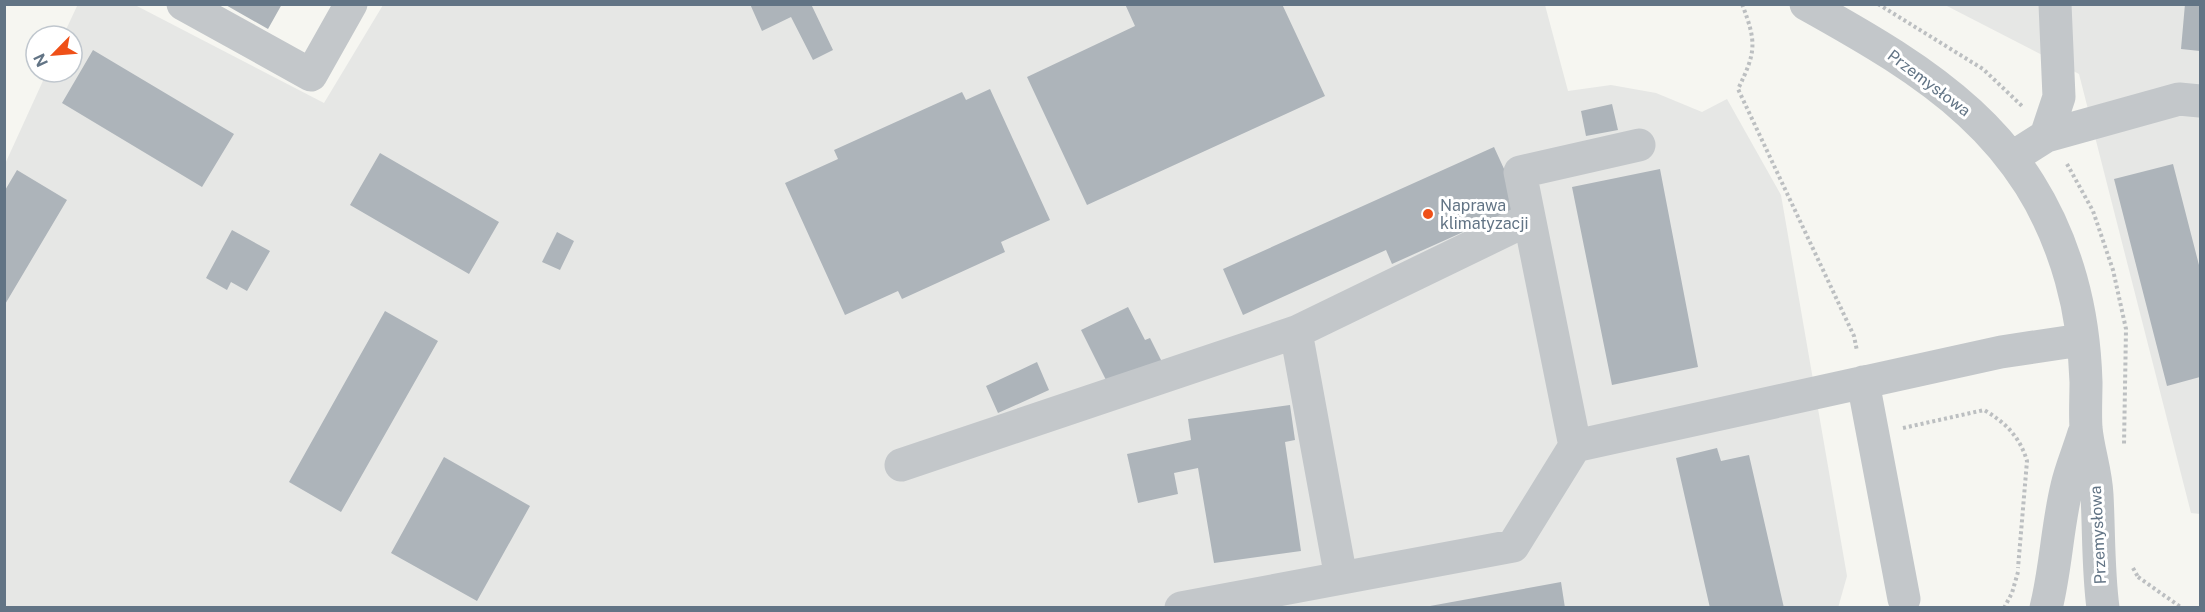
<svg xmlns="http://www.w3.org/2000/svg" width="2205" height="612" viewBox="0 0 2205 612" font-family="'Public Sans',sans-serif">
<rect width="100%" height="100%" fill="#f6f6f1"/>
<path fill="#e6e7e5" d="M78,4L135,5L324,103L383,5H1545L1568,91L1611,85L1656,93L1702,112L1727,99L1781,195L1847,576L1838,608H5V164L47,72H72V36H63Z
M1945,5H2200V514L2191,513L2079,74Z"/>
<path fill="#adb4ba" d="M224,4H282L268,29Z
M750,4H811L833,50L813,60L791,17L762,31Z
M1125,4H1282L1325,96L1087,205L1027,77L1135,26Z
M2185,4H2200V51L2181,49Z
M93,50L234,134L202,187L62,103Z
M990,89L1050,220L1001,242L1005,252L902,299L898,291L845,315L785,183L838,159L834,150L962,92L966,100Z
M1612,104L1618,130L1586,136L1581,111Z
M1494,147L1521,206L1392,264L1386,250L1243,315L1223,269Z
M380,153L499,222L469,274L350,205Z
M2173,164L2200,269V377L2167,386L2114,179Z
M1660,169L1698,367L1612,385L1572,187Z
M17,170L67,200L4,306V192Z
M232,230L270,251L247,291L231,282L227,290L206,278Z
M557,232L574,241L560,270L542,262Z
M1128,307L1145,340L1150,338L1162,362L1110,388L1081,330Z
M385,311L438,341L341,512L289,482Z
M1037,362L1049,390L998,413L986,386Z
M1290,405L1295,440L1285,442L1301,551L1214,563L1198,468L1174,473L1178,494L1138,503L1127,454L1191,440L1188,419Z
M1717,448L1721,461L1749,455L1784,608H1710L1676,458Z
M444,457L530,506L477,601L391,553Z
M1561,582L1565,608H1430V606Z"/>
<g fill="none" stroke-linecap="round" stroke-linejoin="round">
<path stroke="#bcbfc1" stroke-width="4" stroke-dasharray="3 3" stroke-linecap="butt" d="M1742,4C1757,43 1756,52 1738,89L1854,336L1857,351
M1878,4L1983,69L2022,106
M2067,164L2093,211L2113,270L2126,329L2124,445
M1903,428L1984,410C2005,422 2020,437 2027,461L2018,568
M2133,568L2138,577
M2138,577L2182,608
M2004,608L2012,593L2018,572"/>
<path stroke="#c3c7ca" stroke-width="33" d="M183,4L311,75L351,4
M1806,4C1930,73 2030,134 2071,279C2080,311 2085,349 2086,382C2086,397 2085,413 2086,428C2088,450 2096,472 2097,495C2099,532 2098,570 2103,608
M2046,136L2179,99L2200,101
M2013,157L2046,136L2059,97L2055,4
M1863,382L1904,599
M1575,446L1520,172L1639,145
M901,465L1296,332
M1341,578L1296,332L1529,219
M1181,608L1513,546L1575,446L2001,352L2081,340
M2046,608C2056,568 2057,527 2067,486C2071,468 2079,450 2084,433"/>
</g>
<circle fill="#ef5018" stroke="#fff" stroke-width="2" cx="1428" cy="214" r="6"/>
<g text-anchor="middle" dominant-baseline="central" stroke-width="6" stroke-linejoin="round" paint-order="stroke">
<g font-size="16" fill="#627485" stroke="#fff">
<text transform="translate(1929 83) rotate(37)">Przemysłowa</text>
<text transform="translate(2098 535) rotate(-93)">Przemysłowa</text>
</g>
<g font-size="16" fill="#627485" stroke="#fff" text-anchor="start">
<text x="1440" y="205">Naprawa<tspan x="1440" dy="18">klimatyzacji</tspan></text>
</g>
</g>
<rect width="2205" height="612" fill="none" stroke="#627485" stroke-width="12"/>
<g transform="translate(54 54) rotate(245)"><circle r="28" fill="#ffffff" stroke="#c0c7ce" stroke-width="1.5"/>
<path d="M0-4.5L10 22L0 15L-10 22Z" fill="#ef5018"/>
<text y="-9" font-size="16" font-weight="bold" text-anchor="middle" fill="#627485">N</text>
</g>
</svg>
